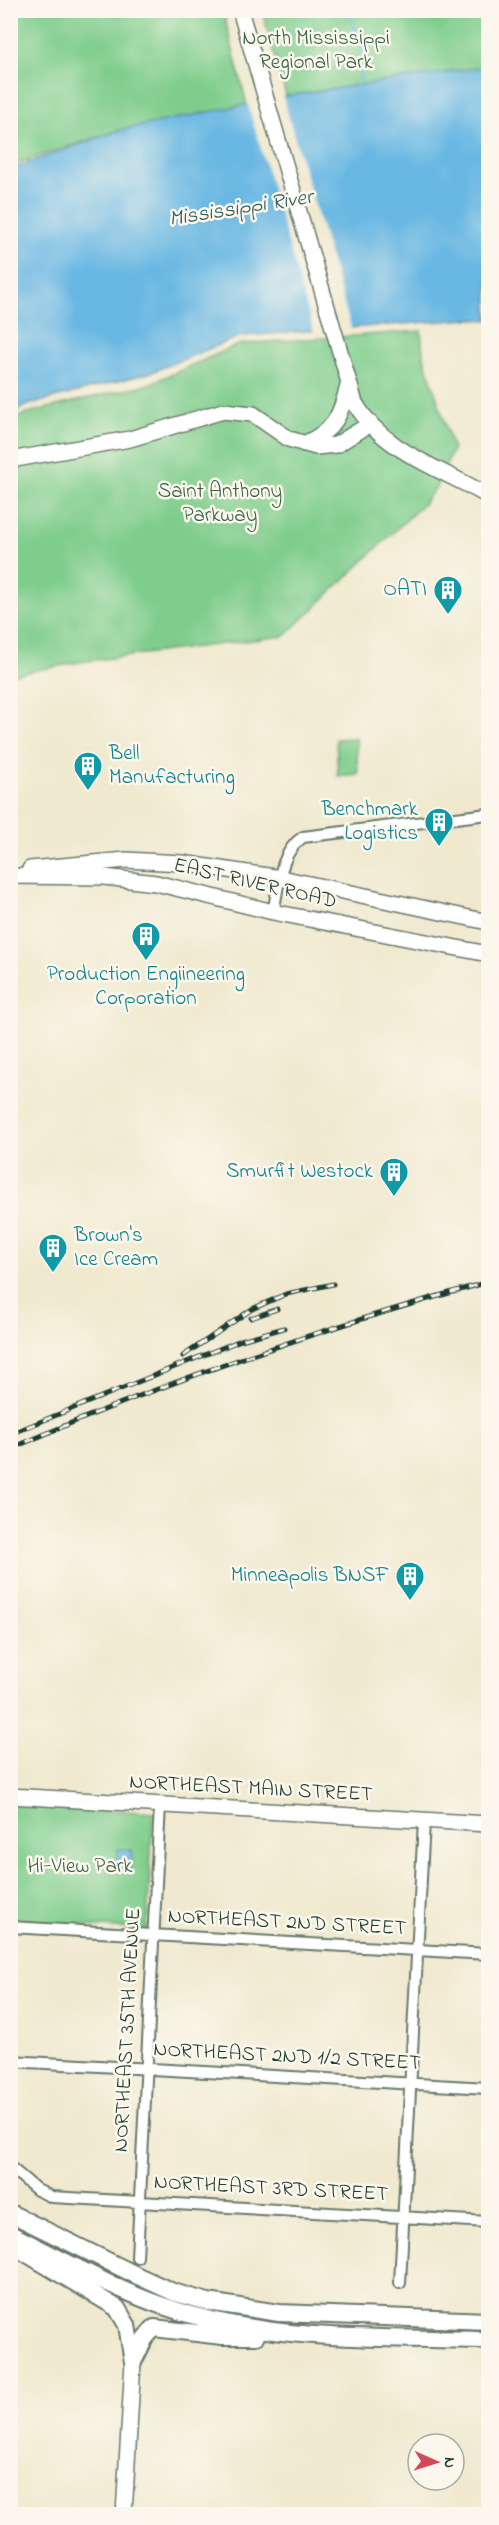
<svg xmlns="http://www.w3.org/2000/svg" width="499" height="2525" viewBox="0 0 499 2525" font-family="'Indie Flower',sans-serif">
<rect width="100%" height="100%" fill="#fbf7ec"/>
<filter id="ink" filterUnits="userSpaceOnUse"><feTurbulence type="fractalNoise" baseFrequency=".0167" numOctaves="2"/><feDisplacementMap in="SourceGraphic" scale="12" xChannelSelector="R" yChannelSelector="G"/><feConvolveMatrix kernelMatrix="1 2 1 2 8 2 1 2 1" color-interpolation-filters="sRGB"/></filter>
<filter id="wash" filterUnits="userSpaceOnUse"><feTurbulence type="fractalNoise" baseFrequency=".008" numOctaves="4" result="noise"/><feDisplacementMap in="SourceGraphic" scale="24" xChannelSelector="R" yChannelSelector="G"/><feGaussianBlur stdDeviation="1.35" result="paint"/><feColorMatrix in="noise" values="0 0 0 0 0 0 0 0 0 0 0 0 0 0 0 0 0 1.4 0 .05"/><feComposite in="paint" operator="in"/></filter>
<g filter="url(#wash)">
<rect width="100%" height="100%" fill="#f0e9cf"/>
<path fill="#7fcd8c" stroke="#4f8560" stroke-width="1.5" d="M11,11H223L247,105L120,130L11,165Z
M262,11H488V66L286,96Z
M421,331L423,354L453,449L436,487L423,504L285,636L80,662L11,675V421L27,413L149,384L240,344Z
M356,738L358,774L338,776L336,739Z
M10,1803L153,1813L147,1930L11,1921Z"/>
<path fill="#69b7e3" stroke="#447a8c" stroke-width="1.5" d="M488,66V320L469,319L241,336L149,373L28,405L11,414L10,169L120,130L286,96Z
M118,1849L132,1850L130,1871L117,1870Z"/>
<path fill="#f0e9cf" d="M282,94L352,331L314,333L247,101Z"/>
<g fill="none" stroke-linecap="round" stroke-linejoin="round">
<path stroke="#69b7e3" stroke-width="3" d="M348,10L364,55L357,89"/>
</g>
</g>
<g filter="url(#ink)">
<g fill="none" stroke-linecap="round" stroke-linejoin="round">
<g stroke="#68796a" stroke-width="14">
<path id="street" d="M273,912C279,886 279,853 303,837L488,814
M10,1927L488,1954
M10,2061L488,2088
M10,2167L37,2190L52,2197L488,2222
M137,2257L160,1805
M400,2283L424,1821"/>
</g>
<g stroke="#68796a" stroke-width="18">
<path id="secondary" d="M240,10L355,403C383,452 443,469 488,496
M304,444C336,429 339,418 348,386
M10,460L130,439L223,411L253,414L289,439L316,447L336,445L370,424
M30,869L126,860L182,863L281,878L488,922
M10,876L104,877L156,883L273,912L488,954
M10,1796L488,1824
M124,2514L133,2362"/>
</g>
<g stroke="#68796a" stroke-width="20">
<path id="primary" d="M10,2213L138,2276L173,2292L208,2302L279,2313L488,2321
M10,2234C60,2258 111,2288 163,2306C268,2343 379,2337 488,2340
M14,2246L117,2308L127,2325L133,2362
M133,2362L145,2338L154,2328L222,2336H256"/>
</g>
<use href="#street" stroke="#fff" stroke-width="10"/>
<use href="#secondary" stroke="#fff" stroke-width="15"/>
<use href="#primary" stroke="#fff" stroke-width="16"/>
<g stroke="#1f3d34" stroke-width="5">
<path id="rail" d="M251,1318L277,1309
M183,1356L252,1309L286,1294L333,1284
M10,1434L241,1340L284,1328
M10,1449C166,1381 325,1327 488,1282"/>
</g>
<use href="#rail" stroke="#fbf7ec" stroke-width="3" stroke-dasharray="9" stroke-linecap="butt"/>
</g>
</g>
<defs>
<g id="building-pin" transform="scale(1.5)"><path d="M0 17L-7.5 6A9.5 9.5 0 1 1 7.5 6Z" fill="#0f9aa8" stroke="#fbf7ec"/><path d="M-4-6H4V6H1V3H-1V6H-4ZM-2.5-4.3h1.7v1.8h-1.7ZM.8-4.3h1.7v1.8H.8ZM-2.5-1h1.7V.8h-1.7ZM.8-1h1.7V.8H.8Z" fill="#fff"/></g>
</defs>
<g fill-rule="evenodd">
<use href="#building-pin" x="448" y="590"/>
<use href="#building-pin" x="88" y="766"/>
<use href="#building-pin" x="439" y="822"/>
<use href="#building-pin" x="146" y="936"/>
<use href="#building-pin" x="394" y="1172"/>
<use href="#building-pin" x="53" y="1248"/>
<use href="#building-pin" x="410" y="1576"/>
</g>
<g text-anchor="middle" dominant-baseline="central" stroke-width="5" stroke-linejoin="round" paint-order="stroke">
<g font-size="21" fill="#37614a" stroke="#fbf7ec">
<text x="316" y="39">North Mississippi<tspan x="316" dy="24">Regional Park</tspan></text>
<text x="220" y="492">Saint Anthony<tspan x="220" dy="24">Parkway</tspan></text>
<text x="80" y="1867">Hi-View Park</text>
</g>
<g font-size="21" fill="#0d838f" stroke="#fbf7ec" text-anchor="end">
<text x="427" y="590">OATI</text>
<text x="109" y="754" text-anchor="start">Bell<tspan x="109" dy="24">Manufacturing</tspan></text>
<text x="418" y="810">Benchmark<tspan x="418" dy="24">Logistics</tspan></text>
<text x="146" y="975" text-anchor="middle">Production Engiineering<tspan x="146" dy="24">Corporation</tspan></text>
<text x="373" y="1172">Smurfit Westock</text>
<text x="74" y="1236" text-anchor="start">Brown's<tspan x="74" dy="24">Ice Cream</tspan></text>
<text x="389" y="1576">Minneapolis BNSF</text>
</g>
<g font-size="21" fill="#1f3d34" stroke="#fbf7ec">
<text transform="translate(255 884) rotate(13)">EAST RIVER ROAD</text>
<text transform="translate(251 1789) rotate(3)">NORTHEAST MAIN STREET</text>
<text transform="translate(287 1923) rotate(3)">NORTHEAST 2ND STREET</text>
<text transform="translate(128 2030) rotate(-87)">NORTHEAST 35TH AVENUE</text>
<text transform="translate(287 2057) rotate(3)">NORTHEAST 2ND 1/2 STREET</text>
<text transform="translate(271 2189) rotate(3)">NORTHEAST 3RD STREET</text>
</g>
<g font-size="22" font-style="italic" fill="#325c60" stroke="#fbf7ec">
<text transform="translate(241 209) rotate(-9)">Mississippi River</text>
</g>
</g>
<rect width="499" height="2525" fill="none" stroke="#fbf7ec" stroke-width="36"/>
<g transform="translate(436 2462) rotate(93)"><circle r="28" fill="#fbf7ec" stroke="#a3ada2" stroke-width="1.5"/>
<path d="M0-4.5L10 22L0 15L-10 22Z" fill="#d1495b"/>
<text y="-9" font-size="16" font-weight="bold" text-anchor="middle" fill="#1f3d34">N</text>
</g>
</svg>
